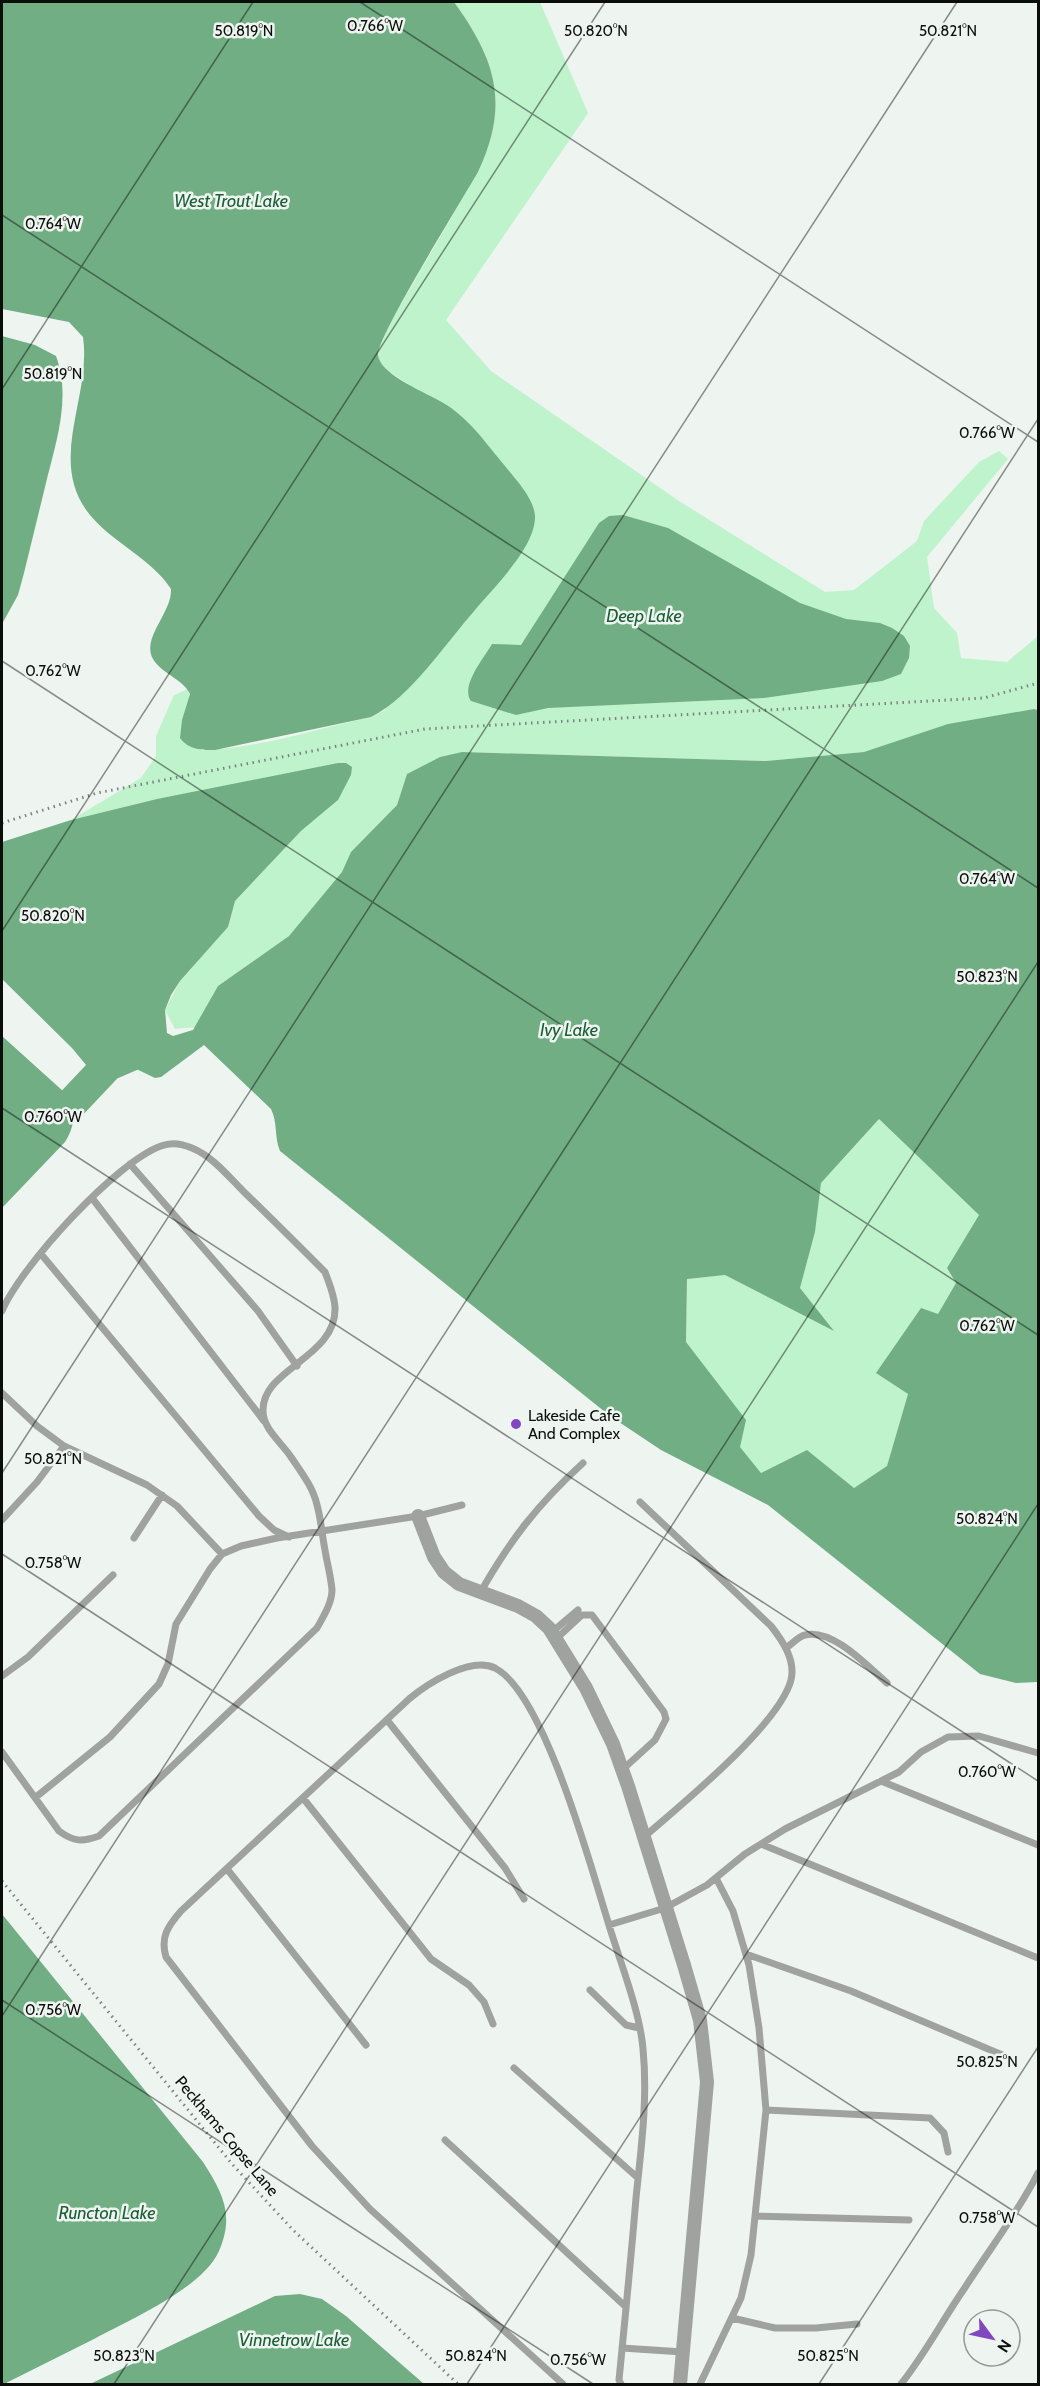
<svg xmlns="http://www.w3.org/2000/svg" width="1040" height="2386" viewBox="0 0 1040 2386" font-family="Cabin,sans-serif">
<rect width="100%" height="100%" fill="#eef4f0"/>
<path fill="#bef3cc" d="M454,2H540L588,113L446,320L491,371L679,501L825,592L854,590L917,541L924,521L979,462L999,451L1008,459L927,557L934,608L957,633L961,658L1007,662L1038,636V710L1034,709L864,752L766,761L462,752L440,757L407,774L397,805L351,852L343,872L289,936L218,986L196,1027L175,1029L165,1010L180,981L228,927L234,902L301,831L338,800L157,799L71,820L141,778L156,756V736L174,695L188,689L190,700L182,720L200,750C256,749 317,729 371,717L385,710L410,385L388,371L379,361L378,350L390,323L478,172C510,104 496,60 454,2Z
M879,1119L979,1215L947,1268L956,1283L938,1315L877,1373L908,1394L887,1466L854,1488L807,1450L761,1473L740,1447L686,1342L687,1278L725,1275L833,1330L800,1288L815,1232L821,1183Z"/>
<path fill="#71ae83" fill-rule="evenodd" d="M2,2H454C496,60 510,104 478,172C464,197 376,338 378,355C380,374 422,391 438,400C467,415 484,441 505,466C515,479 534,498 535,516C536,547 494,587 475,610C446,643 410,698 371,717L215,750C201,750 189,750 180,738L182,720L190,694C183,679 162,674 153,659C141,638 172,613 171,589C152,559 113,543 90,515C46,461 92,397 83,337L69,322L2,309Z
M2,336L35,345L56,356C72,398 55,445 45,487C38,516 31,544 24,573L18,595L2,624Z
M623,515L668,528L800,603L846,619L880,623L892,628L904,636L910,646L909,658L901,674L882,681L764,698L548,708L516,715L471,701C460,686 484,658 492,644L521,645L599,523L609,516Z
M1034,709L1038,710V1682L1016,1683L980,1674L768,1505L661,1450L610,1416L280,1151C274,1137 278,1123 271,1109L204,1045L161,1077L155,1078L128,1065L120,1067L104,1079L96,1077L72,1048L2,979V842L71,820L157,799L338,763H346L352,767L351,775L338,800L301,831L235,901L228,927L180,981L171,995L165,1010L167,1033L173,1036L193,1030L218,986L289,936L342,872L351,852L397,805L407,774L440,757L462,752L766,761L864,752L948,724ZM879,1119L979,1215L947,1268L956,1283L938,1314L921,1308L876,1373L908,1394L887,1466L854,1488L807,1450L761,1473L740,1447L746,1420L686,1342L687,1279L725,1275L834,1331L800,1288L815,1232L821,1183Z
M2,1036L74,1101C76,1115 73,1129 65,1142L2,1208Z
M2,1914L203,2162C222,2192 235,2214 219,2251C203,2288 129,2320 94,2339C64,2354 34,2369 4,2384H2Z
M300,2294L322,2299L346,2316L424,2384H90L275,2296Z"/>
<g fill="none" stroke-linecap="round" stroke-linejoin="round">
<path stroke="#71ae83" stroke-width="32" d="M74,1101L108,1065L131,1055"/>
<path stroke="#7e827f" stroke-width="3" stroke-dasharray="1.5 4.5" stroke-linecap="butt" d="M2,823L97,793L425,729L984,698L1038,683
M2,1881L232,2164L293,2230L458,2384"/>
<path stroke="#a0a2a0" stroke-width="7" d="M130,1164L258,1311L297,1366
M92,1198L264,1421
M41,1254L259,1516L274,1530L289,1537
M2,1311C21,1266 116,1162 161,1146C171,1142 183,1144 192,1148C212,1156 229,1177 244,1192C271,1218 298,1245 325,1272C329,1283 334,1294 335,1307C337,1358 262,1368 263,1411C263,1429 282,1443 291,1457C301,1472 313,1487 317,1505C321,1519 322,1535 325,1550C327,1563 331,1577 332,1590C332,1603 323,1617 317,1628L99,1836C82,1842 74,1842 59,1831L2,1752
M2,1393L37,1426L64,1446L147,1485L177,1506L222,1554
M640,1502L771,1626C782,1640 796,1660 791,1680C779,1725 682,1804 644,1837
M2,1520L37,1482L64,1446
M134,1538L162,1495
M480,1593C510,1540 538,1504 583,1463
M552,1632L578,1610
M556,1639L582,1615H592L664,1712L666,1719L655,1740L622,1770
M786,1648C792,1644 799,1636 805,1635C833,1628 868,1667 887,1683
M2,1676L28,1657L113,1575
M387,1720L505,1868L524,1899
M881,1781L1038,1845
M36,1797L110,1737L159,1684L168,1664L176,1624L210,1569L222,1554L241,1546L277,1538L418,1516L462,1505
M303,1798L431,1959L469,1985L484,2002L493,2024
M761,1844L1038,1958
M227,1869L366,2045
M609,1925L665,1908L707,1885L745,1854L785,1829L899,1772L921,1752L948,1737L979,1736L1038,1753
M746,1954L851,1991L1007,2057
M590,1990L626,2025L639,2028
M514,2068L638,2178
M766,2110L930,2118L944,2133L948,2152
M445,2140L626,2307
M755,2216L909,2220
M732,2318L775,2328H816L857,2324
M622,2348L683,2352
M563,2384L370,2209L312,2146L166,1957C160,1937 168,1926 181,1911L409,1699C427,1684 470,1656 495,1668C544,1693 591,1867 608,1922C619,1959 640,2011 643,2049C648,2099 641,2149 636,2198C631,2259 625,2319 619,2380L621,2384
M700,2384L741,2298L751,2255L766,2110L759,2028L749,1965L733,1911L716,1878
M901,2384C925,2354 942,2321 964,2289C989,2250 1017,2214 1038,2173"/>
<path stroke="#a0a2a0" stroke-width="14" d="M418,1516L434,1557L444,1572L459,1584L518,1606L536,1616L549,1628L586,1688L613,1744L628,1786L684,1965L700,2020L707,2082L680,2384"/>
</g>
<path fill="none" stroke="#0c0e0c" stroke-width="1.5" stroke-opacity="0.45" d="M360,2L1038,442M2,215L1038,888M2,389L253,2M2,661L1038,1335M2,931L605,2M2,1108L1038,1781M2,1473L957,2M2,1554L1038,2227M2,2000L593,2384M2,2016L1038,419M114,2384L1038,962M467,2384L1038,1504M819,2384L1038,2047"/>
<circle fill="#8047be" stroke="#eef4f0" stroke-width="2" cx="516" cy="1424" r="6"/>
<g text-anchor="middle" dominant-baseline="central" stroke-width="5" stroke-linejoin="round" paint-order="stroke">
<g font-size="16" fill="#0c0e0c" stroke="#eef4f0" text-anchor="start">
<text x="528" y="1415">Lakeside Cafe<tspan x="528" dy="18">And Complex</tspan></text>
</g>
<g font-size="16" fill="#0c0e0c" stroke="#eef4f0">
<text transform="translate(227 2136) rotate(50)">Peckhams Copse Lane</text>
</g>
<g font-size="18" font-style="italic" fill="#1b5f36" stroke="#eef4f0">
<text x="231" y="201">West Trout Lake</text>
<text x="644" y="616">Deep Lake</text>
<text x="569" y="1030">Ivy Lake</text>
<text x="107" y="2213">Runcton Lake</text>
<text x="294" y="2340">Vinnetrow Lake</text>
</g>
</g>
<g font-size="15" text-anchor="middle" fill="#0c0e0c" stroke="#eef4f0" stroke-width="5" stroke-linejoin="round" paint-order="stroke">
<text x="375" y="31">0.766°W</text>
<text x="244" y="36">50.819°N</text>
<text x="596" y="36">50.820°N</text>
<text x="948" y="36">50.821°N</text>
<text x="53" y="229">0.764°W</text>
<text x="53" y="379">50.819°N</text>
<text x="987" y="438">0.766°W</text>
<text x="53" y="676">0.762°W</text>
<text x="987" y="884">0.764°W</text>
<text x="53" y="921">50.820°N</text>
<text x="987" y="982">50.823°N</text>
<text x="53" y="1122">0.760°W</text>
<text x="987" y="1331">0.762°W</text>
<text x="53" y="1464">50.821°N</text>
<text x="987" y="1524">50.824°N</text>
<text x="53" y="1568">0.758°W</text>
<text x="987" y="1777">0.760°W</text>
<text x="53" y="2015">0.756°W</text>
<text x="987" y="2067">50.825°N</text>
<text x="987" y="2223">0.758°W</text>
<text x="124" y="2361">50.823°N</text>
<text x="476" y="2361">50.824°N</text>
<text x="828" y="2361">50.825°N</text>
<text x="578" y="2365">0.756°W</text>
</g>
<rect width="1040" height="2386" fill="none" stroke="#0c0e0c" stroke-width="6"/>
<g transform="translate(992 2338) rotate(123)"><circle r="28" fill="#eef4f0" stroke="#949895" stroke-width="1.5"/>
<path d="M0-4.5L10 22L0 15L-10 22Z" fill="#8047be"/>
<text y="-9" font-size="16" font-weight="bold" text-anchor="middle" fill="#0c0e0c">N</text>
</g>
</svg>
